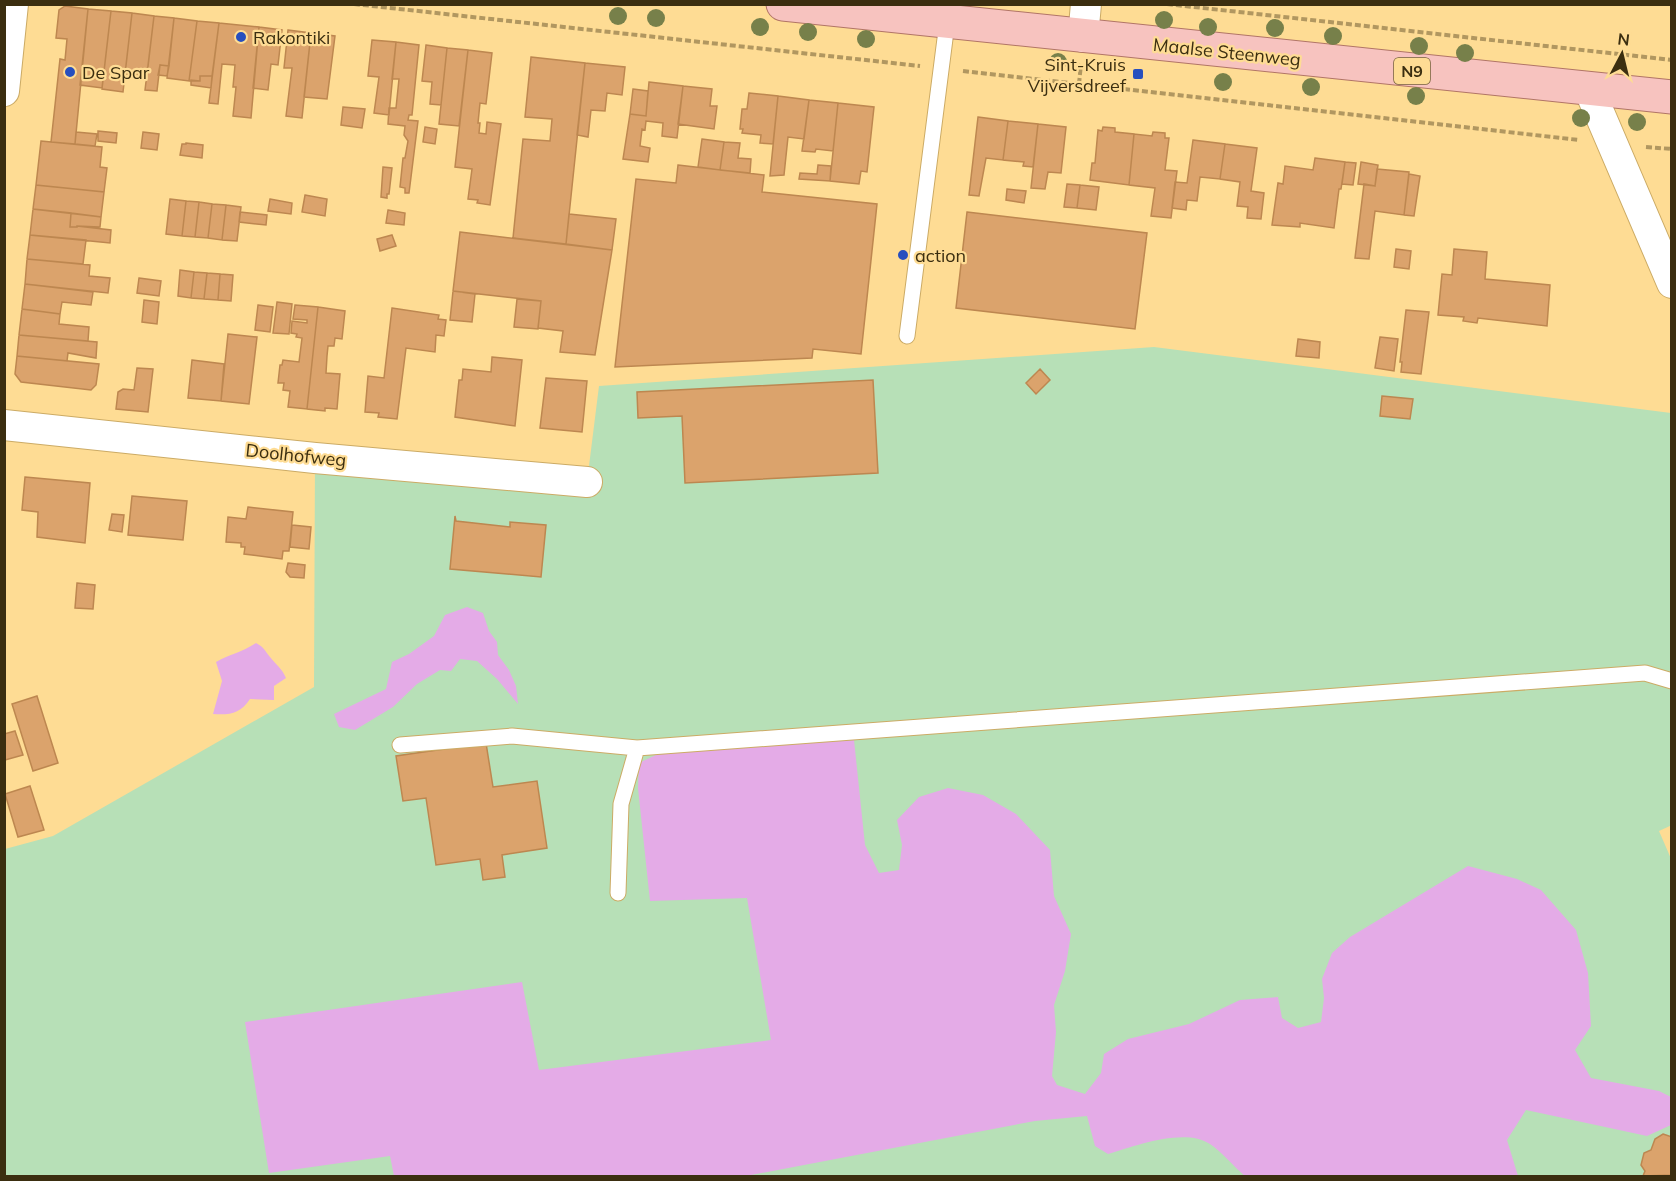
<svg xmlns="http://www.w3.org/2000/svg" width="1676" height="1181" viewBox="0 0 1676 1181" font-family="Mulish,sans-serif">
<rect width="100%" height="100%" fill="#fedc94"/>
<path fill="#b7e0b7" d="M1154,347L1671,413L1672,825L1659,831L1672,861L1671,1176H5V849L53,836L314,687L315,458L587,482L599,386Z"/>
<path fill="#e4abe7" d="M467,607L483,613L489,631L497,642L498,655L509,670L516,686L518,704L497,679L477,661L460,659L451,671L440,670L417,684L393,707L355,730L339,727L334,714L386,689L392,662L409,654L434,636L445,615Z
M256,643C265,648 264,650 270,657C277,666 281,667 286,678L274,686V700L250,699C240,714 230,715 213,714L222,681L216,662C230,654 241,653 256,643Z
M854,740L865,845L879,873L899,870L902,845L897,820L919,797L948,788L983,795L1016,814L1050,850L1054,896L1071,934L1065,971L1054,1005L1056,1032L1052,1076L1057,1085L1085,1094L1101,1073L1104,1054L1128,1039L1189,1024L1240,1000L1278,997L1282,1018L1298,1028L1321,1022L1324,998L1322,979L1332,953L1350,937L1468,866L1517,879L1541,890L1576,930L1588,973L1591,1026L1575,1050L1591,1078L1659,1091L1671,1097V1125L1647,1136L1526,1110L1507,1140L1518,1176H1245C1233,1166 1222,1152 1210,1144C1185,1127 1134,1146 1108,1154L1095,1146L1087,1116L1035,1121L746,1176H394L390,1156L269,1173L245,1022L522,982L539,1070L771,1040L747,898L650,901L638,788L639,763L660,753Z"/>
<path fill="#dba36c" stroke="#bd8750" stroke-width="1.5" d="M65,6L88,9L75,144L51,142L60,59L65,60L67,39L56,38L59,10Z
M88,9L111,11L102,88L80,85Z
M111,11L132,13L123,92L102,89Z
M132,13L154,16L147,75L125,74Z
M154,16L174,18L169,66L160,65L157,91L145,90Z
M174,18L197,21L189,81L167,78Z
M197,21L219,23L212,76H200V81H189Z
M219,23L259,27L251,118L233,116L236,87H233L235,65L222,64L218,104L209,103Z
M259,27L282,30L278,65L271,64L268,90L253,88Z
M288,30L311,33L302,118L286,116L292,68H284Z
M311,33L335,36L327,99L304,97Z
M372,40L396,42L389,115L374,113L379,77L368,76Z
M396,42L419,45L412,115H409L408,120L418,121L409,193H405V188L400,187L403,158H405L408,141L404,135L405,126L388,124L389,108H396L399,79H392Z
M426,45L447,48L441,105L430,104L432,82L422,81Z
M447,48L468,50L459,126L439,124Z
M468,50L492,53L486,104L480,103L478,123H480L479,133L486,134L487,122L501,124L490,205L477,203L478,200L468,199L472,169L455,167Z
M531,57L585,63L566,244L513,238L523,139L550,141L552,119L525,117Z
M585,63L625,67L622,95L607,93L605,111L591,110L588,137L577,135Z
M160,65L169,66L167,76L158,75Z
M200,76H212L211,88L191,85V80L200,81Z
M649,82L683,86L677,138L662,136L663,123L646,121L645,130L642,129L640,146L650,148L648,162L623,159L630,114L646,116Z
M683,86L712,89L710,106H717L714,129L678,124Z
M633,89L648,91L646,116L630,114Z
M749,93L778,96L773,144L760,143L761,135L742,133L743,129H740L742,109H747Z
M778,96L809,100L804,139L788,137L784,175L770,176Z
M809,100L838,103L833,151L816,149L815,152L802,151Z
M838,103L874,107L867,172L861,171L859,184L830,181Z
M343,107L365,109L362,128L341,125Z
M978,117L1008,121L1003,160L986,158L979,196L969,195Z
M1008,121L1038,124L1033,167L1023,166L1024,162L1003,160Z
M1038,124L1066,127L1061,173L1048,172L1045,189L1031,188Z
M425,127L437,129L435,144L423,142Z
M1103,127L1115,128V132L1134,134L1129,185L1090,180L1092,163H1095L1098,130L1102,131Z
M98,131L117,133L116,143L98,141Z
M76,132L97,134L95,146L75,144Z
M143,132L159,134L157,150L141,148Z
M1153,132L1165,133V138H1169L1165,170L1177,171L1171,218L1151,216L1155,188L1129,185L1134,134L1152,136Z
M702,139L724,142L720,170L698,167Z
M1193,140L1225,144L1220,179L1200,177L1197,201L1187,200L1186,210L1172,208L1175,182L1187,183Z
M41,141L102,147L100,167L107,168L104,192L36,185Z
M724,142L740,143L738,158L751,159L750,173L720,170Z
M186,143L203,145L202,158L180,155L182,144H186Z
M1225,144L1257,148L1251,191L1264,193L1261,219L1247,218L1248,207L1237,206L1240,182L1220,179Z
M1315,158L1345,162L1341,189H1339L1334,228L1300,223V227L1272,225L1278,183L1283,184L1285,166L1313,170Z
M1345,162L1356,163L1353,185L1342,184Z
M1361,162L1378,165L1375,186L1358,184Z
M678,165L764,175L762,192L877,204L861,354L813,349L812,358L615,367L636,179L676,183Z
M818,165L831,166L830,181L799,179L800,173L817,174Z
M383,167L392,168L389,194H387V198L381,197Z
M1377,169L1409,172L1404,215L1375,211L1369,259L1355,258L1364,184L1375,186Z
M1409,174L1420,176L1414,216L1404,215Z
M1067,184L1080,185L1077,208L1064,207Z
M36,185L104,192L101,217L33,209Z
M1080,185L1099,187L1096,210L1077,208Z
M1007,189L1026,191L1024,203L1006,200Z
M305,195L327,199L325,216L302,212Z
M170,199L186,201L182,236L166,234Z
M270,199L292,203L291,214L268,211Z
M186,201L199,202L195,237L182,236Z
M199,202L212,204L208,238L195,237Z
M212,204L226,205L222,240L208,238Z
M226,205L241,207L237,241L222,240Z
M33,209L71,213L70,227H77V226L111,230L110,243L30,235Z
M388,210L405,213L404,225L386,223Z
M240,212L267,215L266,225L239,222Z
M967,212L1147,233L1135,329L956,308Z
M71,213L101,217L100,227L77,226V227H70Z
M569,214L616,219L612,250L566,244Z
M460,232L612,250L595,355L560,352L563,331L538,328L541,301L453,291Z
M30,235L86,240L83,264L27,259Z
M392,235L396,246L380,251L377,239Z
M1396,249L1411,251L1409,269L1394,267Z
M1454,249L1487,252L1485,279L1550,285L1547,326L1478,318L1477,323L1463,321L1464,317L1438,315L1442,274L1452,275Z
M27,259L90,265L89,276L110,278L108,293L25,284Z
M180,270L194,272L191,298L178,296Z
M194,272L207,273L204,299L191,298Z
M207,273L220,274L218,300L204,299Z
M220,274L233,275L231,301L218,300Z
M139,278L161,281L159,296L137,293Z
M25,284L93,292L91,305L62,302L60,314L22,309Z
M453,291L475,294L472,322L450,320Z
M517,299L541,301L538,329L514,327Z
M144,300L159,302L157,324L142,322Z
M277,302L292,304L289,334L273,333Z
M258,305L273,307L270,332L255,330Z
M295,305L318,307L307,409L288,407L290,391L283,390L284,383H278L280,365H282L283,360L299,362L302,338L296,337L297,334L291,333L292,321L307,323V320L293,319Z
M318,307L345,311L342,339L335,338L334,346H328L327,356L326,373L340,374L337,409L325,408V411L307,409Z
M392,308L439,315L438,319L446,320L444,336L436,335L435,352L406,348L397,419L378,417L379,413L365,412L368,376L384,378Z
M22,309L60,314L59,324L89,327L88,341L19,335Z
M1406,310L1429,312L1421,374L1401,372L1402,362H1400Z
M228,334L257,337L249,404L221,401Z
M19,335L97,342L96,358L68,353L67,361L17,356Z
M1380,337L1398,339L1394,371L1375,368Z
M1298,339L1320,342L1319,358L1296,356Z
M17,356L99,364L96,385L91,390L21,382L15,374Z
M492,357L522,360L515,426L455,417L459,380H462L463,369L491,372Z
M192,360L224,364L221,401L188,398Z
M137,368L153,369L148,412L116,409L118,392L123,389L134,390Z
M1040,369L1050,380L1036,394L1026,383Z
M546,378L587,381L582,432L540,428Z
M873,380L878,473L685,483L682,416L638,418L637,392Z
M1382,396L1413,399L1410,419L1380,416Z
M25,477L90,483L85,543L37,537L38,512L22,510Z
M132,496L187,501L183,540L128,535Z
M248,507L293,512L289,551H283L282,559L244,554L245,547H241V543L226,542L228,517L246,519Z
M112,514L124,515L122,532L109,530Z
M455,516L456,521L510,527V522L546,525L541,577L450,569Z
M292,525L311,527L309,549L290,547Z
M288,563L305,565L304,578L290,577L286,572Z
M77,583L95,585L93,609L75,608Z
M37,696L58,763L33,771L12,704Z
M15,731L23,755L5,760L4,734Z
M486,743L493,787L537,781L547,848L502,855L505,877L483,880L480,859L436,865L426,798L403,801L396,756Z
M30,786L44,830L18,837L5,794Z
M1663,1134L1672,1137V1175L1643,1176L1645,1171L1641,1165L1644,1153L1651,1150L1655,1139Z"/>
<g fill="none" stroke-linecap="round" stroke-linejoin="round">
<g stroke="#ccab65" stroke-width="17">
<path id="service" d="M907,336L947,23
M400,745L512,736L637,748L621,804L618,893
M637,748L1645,673L1672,681"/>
</g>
<g stroke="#ccab65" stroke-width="32">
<path id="minor" d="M1083,37L1086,4
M1589,89L1672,283
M4,91L13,4
M4,425L315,458L587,482"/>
</g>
<g stroke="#b17566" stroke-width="35">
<path id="primary" d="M783,4L1672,97"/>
</g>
<path stroke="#b19760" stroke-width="4" stroke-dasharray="6 3" stroke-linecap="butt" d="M354,4L920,66
M1167,4L1672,60
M963,71L1579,140
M1079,84L1081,64
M1646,147L1672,149"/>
<use href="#service" stroke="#fff" stroke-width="15"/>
<use href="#minor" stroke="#fff" stroke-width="30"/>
<use href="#primary" stroke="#f7c3bf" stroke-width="33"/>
</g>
<g fill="#77804a">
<circle cx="618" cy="16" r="9"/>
<circle cx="656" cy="18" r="9"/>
<circle cx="1164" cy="20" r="9"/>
<circle cx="760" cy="27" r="9"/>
<circle cx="1208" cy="27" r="9"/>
<circle cx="1275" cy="28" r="9"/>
<circle cx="808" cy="32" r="9"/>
<circle cx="1333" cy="36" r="9"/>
<circle cx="866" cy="39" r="9"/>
<circle cx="1419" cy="46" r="9"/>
<circle cx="1465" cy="53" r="9"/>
<circle cx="1058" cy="62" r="9"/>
<circle cx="1223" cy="82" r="9"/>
<circle cx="1311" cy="87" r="9"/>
<circle cx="1416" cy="96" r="9"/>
<circle cx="1581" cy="118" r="9"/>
<circle cx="1637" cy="122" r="9"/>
</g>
<g fill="#274fbe" stroke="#fedc94" stroke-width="2">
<circle cx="241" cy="37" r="6"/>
<circle cx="70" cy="72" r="6"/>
<rect x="1132" y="68" width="12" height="12" rx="3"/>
<circle cx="903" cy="255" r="6"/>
</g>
<g text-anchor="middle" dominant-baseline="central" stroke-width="4.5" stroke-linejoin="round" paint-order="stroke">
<rect fill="#fedc94" stroke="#766238" stroke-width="1.5" x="1394" y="58" width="36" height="26" rx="4.5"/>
<g font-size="16" font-weight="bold" fill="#3b2e10">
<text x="1412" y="71">N9</text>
</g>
<g font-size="18" fill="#3b2e10" stroke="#fedc94" text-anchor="start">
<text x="253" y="37">Rakontiki</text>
<text x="1126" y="64" text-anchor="end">Sint-Kruis<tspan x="1126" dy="21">Vijversdreef</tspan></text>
<text x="82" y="72">De Spar</text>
<text x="915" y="255">action</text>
</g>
<g font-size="18" fill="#3b2e10" stroke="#fedc94">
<text transform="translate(1227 52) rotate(6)">Maalse Steenweg</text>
<text transform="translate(296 455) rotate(6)">Doolhofweg</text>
</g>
</g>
<rect width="1676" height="1181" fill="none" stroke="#3b2e10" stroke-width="12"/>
<g transform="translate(1622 54) rotate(7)" stroke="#fedc94" stroke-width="4.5" paint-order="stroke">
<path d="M0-4.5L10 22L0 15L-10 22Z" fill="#3b2e10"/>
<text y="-9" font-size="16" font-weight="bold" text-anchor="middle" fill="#3b2e10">N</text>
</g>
</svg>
